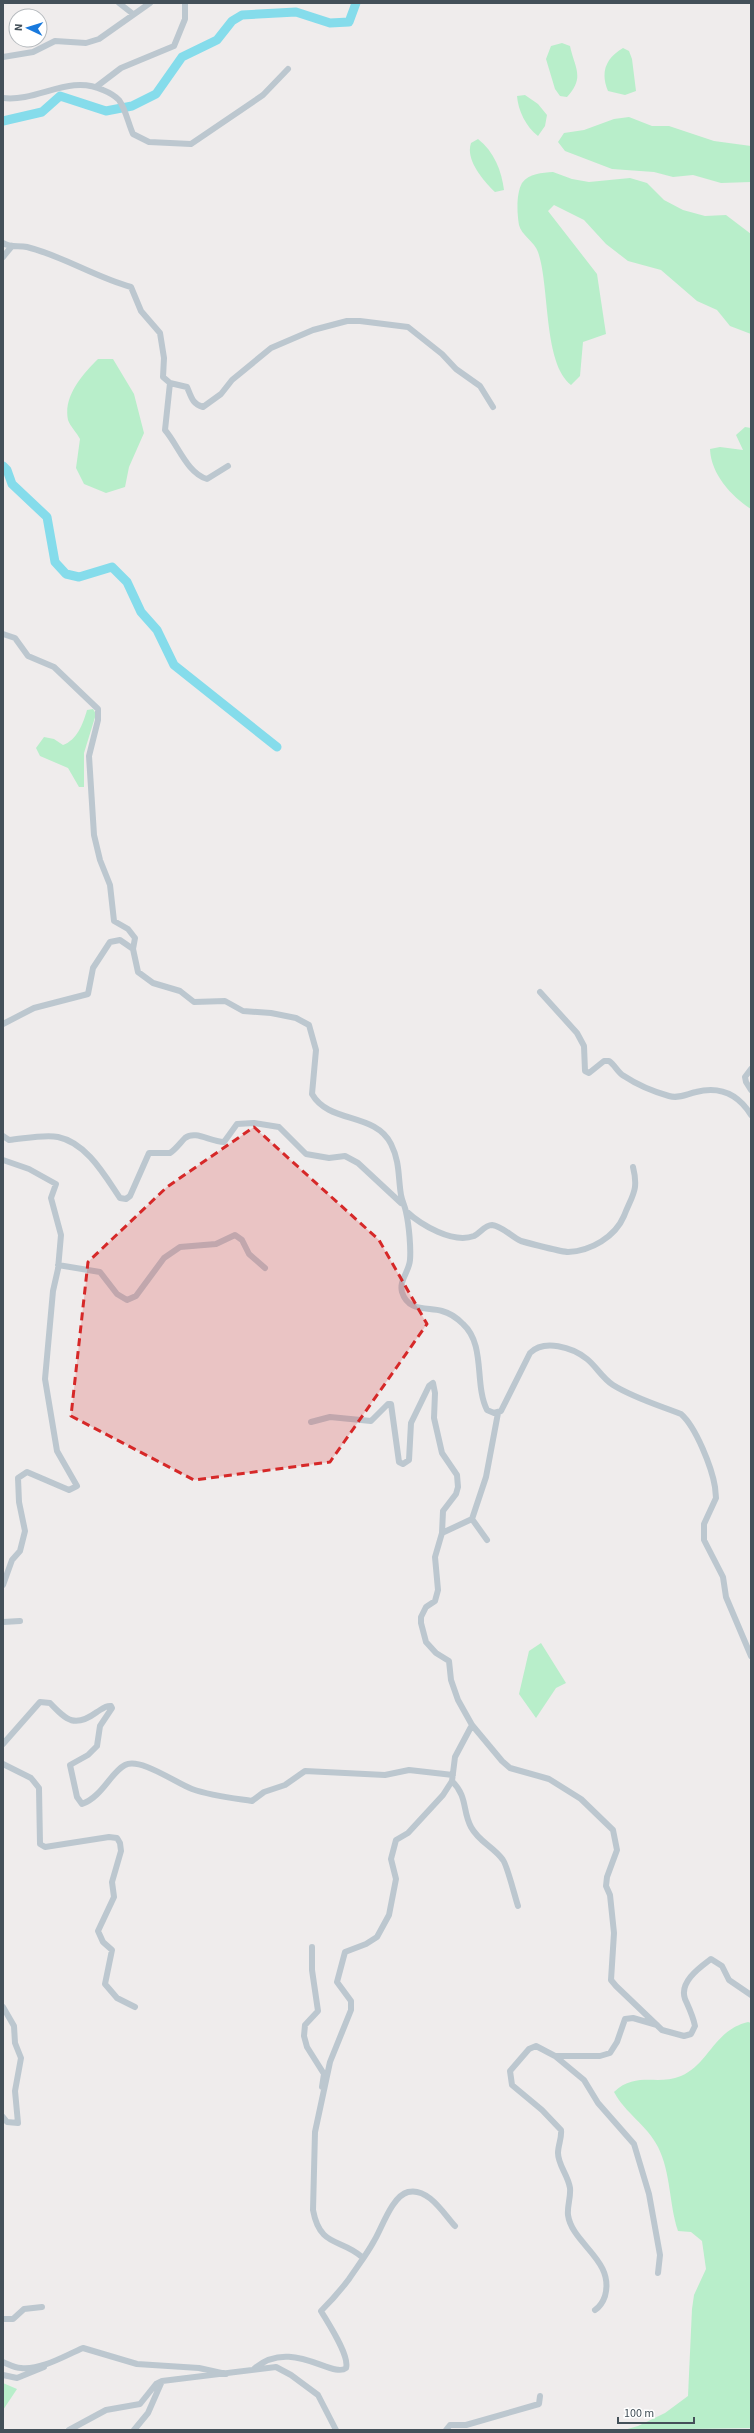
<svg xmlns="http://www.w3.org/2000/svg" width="754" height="2433" viewBox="0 0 754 2433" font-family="'Source Sans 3',sans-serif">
<rect width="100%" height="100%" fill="#efecec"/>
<path fill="#b8eeca" d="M562,43L570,46C575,69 585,77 567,97L560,96L555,89L546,59L551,46Z
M623,48L629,51L632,59L636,91L625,95L608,91C600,72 606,58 623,48Z
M525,95L538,104L547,115L545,126L538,136C526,127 518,110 517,96Z
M629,117L652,126H669L714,141L751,146V182L721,183L693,175L673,177L654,172L612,169L565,151L558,142L564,133L584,130L614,119Z
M478,139C494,151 502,172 504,190L495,192C484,181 465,160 471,143Z
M553,172L572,179L589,182L630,178L647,183L664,200L683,210L705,216L726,215L751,234V334L730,326L717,310L697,301L661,270L628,261L606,244L584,220L554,205L548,211L597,274L606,334L583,342L580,376L571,385C543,363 550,286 538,252C535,242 521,235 519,225C517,213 516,194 522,183C529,173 542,173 553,172Z
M98,359H113L134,394L144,433L129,467L125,487L106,493L84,484L76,468L80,439C77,433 70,426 68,420C63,396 83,374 98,359Z
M745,427L751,428V509C731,496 711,474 710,449L720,447L743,450L736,435Z
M93,709L96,714L84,753V787H79L68,768L40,756L36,748L44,737L54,739L63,745C77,740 83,724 87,710Z
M541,1643L566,1683L556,1688L536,1718L519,1694L529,1651Z
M748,2022L751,2023V2428L624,2430L638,2426L665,2413L688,2396L692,2309L694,2295L706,2269L702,2241L691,2232L678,2231C669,2204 671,2173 658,2147C647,2125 625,2113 614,2092C636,2071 658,2086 681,2076C709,2064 714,2030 748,2022Z
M3,2383L17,2389L3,2410Z"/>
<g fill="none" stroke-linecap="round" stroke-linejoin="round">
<path stroke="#85dceb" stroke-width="9" d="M3,121L42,112L60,96L106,111L132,106L156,94L182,57L217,40L232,21L242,15L296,12L330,23L349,22L356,3
M3,466L7,470L12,484L47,517L55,562L66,574L79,577L112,567L127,582L141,612L157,630L174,665L277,747"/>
<path stroke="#bcc7cf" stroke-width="6" d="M119,3L133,14
M3,57L33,52L55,41L86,43L99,39L150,3
M96,87L121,68L174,46L185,19V3
M3,98C38,102 69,74 103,90C108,92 115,96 119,100C126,110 128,123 133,134L149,142L191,144L263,95L288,69
M3,243C10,248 19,245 27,247C63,256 95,277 131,287L141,311L160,333L164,358L163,377L170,383L187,387C191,396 192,404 203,407L221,394L232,380L271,348L313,330L347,321H360L408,327L442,354L456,369L480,386L493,407
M3,257L12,246
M170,383L165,430C178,445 187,473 207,479L228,466
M3,634L15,638L28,656L54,667L98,709V720L89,756L94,835L100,860L110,885L114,921L128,929L135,938L133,949
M540,992L577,1033L584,1046L585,1071L589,1073L604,1061H609C615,1065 618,1073 624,1076C636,1084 655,1092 669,1096C679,1099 687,1094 696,1092C720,1086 738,1094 751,1115
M3,1024L34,1008L88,994L93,968L110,942L120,940L133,949L138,972L153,983L180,991L194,1002L225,1001L243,1011L271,1013L296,1018L309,1025L316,1050L312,1094C329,1124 375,1112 391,1144C400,1162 398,1177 401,1195C402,1201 405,1206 406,1212C409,1225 411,1248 410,1260C409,1272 399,1280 402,1292C408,1312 427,1307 442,1311C450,1313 457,1318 463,1324C486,1345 474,1384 487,1410L494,1413L501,1411L530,1353C544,1339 572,1347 587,1359C596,1366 602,1378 613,1385C634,1398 658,1405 681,1414C696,1427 712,1468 715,1487L716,1498L704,1524V1540L723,1577L726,1597L751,1656
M751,1069L745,1077L746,1082L751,1090
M3,1136L9,1140C23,1139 44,1134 58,1137C87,1143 105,1176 120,1198L126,1199L130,1196L149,1153H170C176,1149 180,1143 185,1138C196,1130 210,1142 224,1142L237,1124L254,1123L279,1127L306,1154L329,1158L345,1156L358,1163L401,1203
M3,1160L29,1169L56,1184L51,1198L61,1235L58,1269L53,1291L45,1379L57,1451L77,1486L69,1490L27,1472L18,1478L19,1502L25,1531L20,1551L12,1560L3,1585
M406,1211C421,1225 453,1244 474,1236C480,1233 485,1225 492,1225C502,1226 512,1237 521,1241C528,1243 562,1252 568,1252C591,1251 615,1237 624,1216C632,1195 639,1191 633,1167
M58,1265L100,1272L117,1294L127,1300L136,1296L164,1258L180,1247L216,1244L235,1235L242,1240L249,1254L265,1268
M311,1422L330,1417L371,1421L388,1404H391L399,1462L403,1464L409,1460L411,1423L429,1386L433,1383L435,1393L434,1418L442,1453L457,1475L458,1487L456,1494L443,1511L442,1533L435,1557L438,1590L435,1601L426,1607L421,1617V1623L426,1642L436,1653L449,1661L451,1680L458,1700L472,1725L502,1761L510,1768L549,1779L581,1799L613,1830L617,1850L607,1877L606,1886L610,1895L614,1933L611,1980L616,1986L662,2030L684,2036L691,2034L695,2026C693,2016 689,2008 685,1999C679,1982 699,1968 711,1959L722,1966L729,1980L751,1995
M472,1519L487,1540
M442,1533L472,1519L486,1477L498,1413
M3,1622L20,1621
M3,1744L40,1702L50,1703C67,1721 75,1728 97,1712C102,1709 106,1705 111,1706L112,1708L100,1726L97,1746L88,1755L70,1765L77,1797L82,1804C102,1797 111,1772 125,1765C140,1757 176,1783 192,1789C212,1796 232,1798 252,1801L264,1792L285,1785L305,1771L385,1775L409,1770L453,1775
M3,1764L31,1778L39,1788L40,1844L45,1847L109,1837L117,1838L120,1843L121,1851L112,1882L114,1897L98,1931L103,1942L112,1950L105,1984L117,1998L135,2007
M452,1781C468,1797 462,1810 471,1827C479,1842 494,1847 503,1860C507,1865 515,1897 518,1906
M312,1947V1970L318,2011L305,2025L304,2036L307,2047L324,2074L322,2087
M3,2007L14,2026L15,2043L21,2058L15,2091L18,2123L7,2122L3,2117
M555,2056L584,2080L598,2103L634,2144L649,2194L660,2255L658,2273
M362,2257C341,2238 320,2248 313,2210L315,2132L330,2062L351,2010V2001L337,1982L345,1952L366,1944L377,1937L389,1915L396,1879L391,1859L396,1840L408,1833L443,1795L452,1781L455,1757L472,1725
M595,2310C601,2306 603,2302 605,2296C615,2260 572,2244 568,2215C567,2206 571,2197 570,2188C568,2175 558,2165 558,2153C558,2145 562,2138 561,2130L542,2110L512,2085L510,2071L529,2049L536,2046L555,2056H600L610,2053L617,2042L625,2019L633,2018L657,2025
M3,2319H13L24,2309L42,2307
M3,2362C8,2364 15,2368 21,2368C42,2370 64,2356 83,2348L137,2364L199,2368L226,2374
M254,2369C290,2337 333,2379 346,2368C350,2356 328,2323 321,2311C331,2301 340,2291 349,2279C357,2267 367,2254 374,2241C382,2228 392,2196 408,2192C428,2187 444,2214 455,2226
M3,2375L17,2378L44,2367
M69,2430L106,2410L140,2404L156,2384L162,2381L276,2367L291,2375L318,2395L336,2430
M134,2430L148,2413L162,2381
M446,2430L450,2425H466L539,2404L540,2396"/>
</g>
<path fill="#d62828" fill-opacity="0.2" stroke="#d62828" stroke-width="3" stroke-dasharray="8 5" stroke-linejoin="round" d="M254,1127L379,1240L427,1324L330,1462L194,1480L71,1416L88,1262L167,1187Z"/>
<rect width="754" height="2433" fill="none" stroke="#445059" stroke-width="8"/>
<g transform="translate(28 28) rotate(274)"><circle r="19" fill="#ffffff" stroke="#b4b9bd"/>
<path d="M0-3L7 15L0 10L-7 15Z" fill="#1879dd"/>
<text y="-6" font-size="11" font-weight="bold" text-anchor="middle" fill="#445059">N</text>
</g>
<path d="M618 2417v6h76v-6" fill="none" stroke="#445059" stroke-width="2"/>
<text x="624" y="2417" font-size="12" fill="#445059" stroke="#ffffff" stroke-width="3" paint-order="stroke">100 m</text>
</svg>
